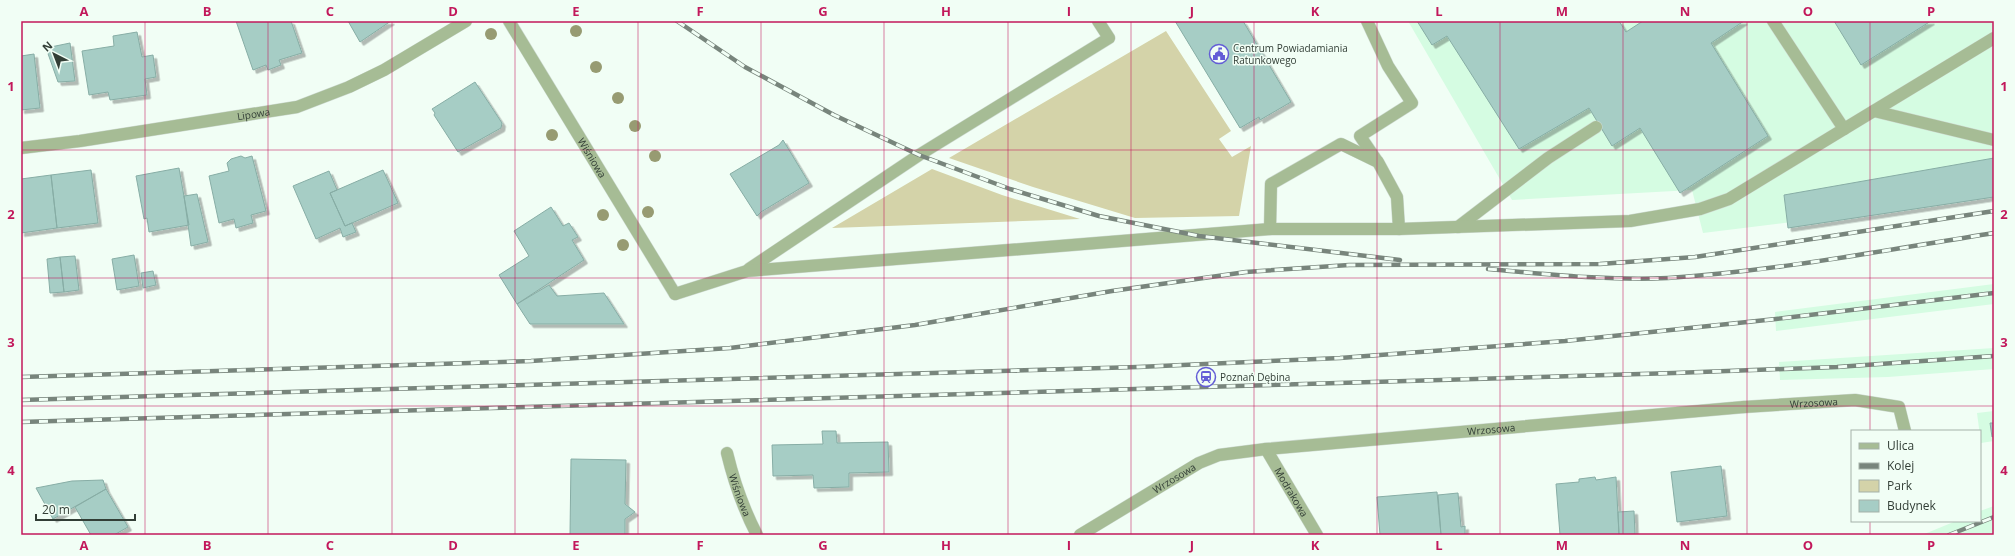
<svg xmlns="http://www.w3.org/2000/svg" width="2015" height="556" viewBox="0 0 2015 556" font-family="'Open Sans',sans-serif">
<defs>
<filter id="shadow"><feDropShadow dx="3.5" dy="3.5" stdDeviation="0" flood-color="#0004"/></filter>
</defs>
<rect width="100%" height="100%" fill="#f1fef5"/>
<path fill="#d5fce2" d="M1408,21H1994V197L1703,233L1692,190L1512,200Z
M1994,284V304L1776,331L1775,312Z
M1994,348V369L1888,377L1780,380L1779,362Z
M1994,411V441L1981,443L1977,413Z
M1994,506V535H1922L1956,521H1980V511Z"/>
<path fill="#d4d3a9" d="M1166,31L1231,131L1219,139L1232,157L1251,146L1239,216L1135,218L1033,187L949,158Z
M932,169L1002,195L1080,219L832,228Z"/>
<path fill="#a6cdc5" stroke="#87ada5" filter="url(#shadow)" d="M236,21H291L302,53L279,60L281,65L268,70L266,65L253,70Z
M348,21H391L360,42Z
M1175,21H1243L1291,102L1260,120L1259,117L1240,128Z
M1417,21H1619L1626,32L1643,21H1744L1711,43L1768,136L1680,193L1640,128L1612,146L1589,108L1519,149L1447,36L1432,45Z
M1834,21H1931L1861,65Z
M137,32L142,57L153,55L156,77L145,79L147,95L110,100L108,92L89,95L82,51L114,46L113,36Z
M70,43L75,81L58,82L46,48Z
M34,54L40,108L21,110V56Z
M475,82L502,123L501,128L458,152L434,115L435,113L432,109Z
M783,140L809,183L761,212L757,216L730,174L779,145Z
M241,156L245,158L252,156L266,211L251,215L253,223L236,228L234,219L219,223L209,176L229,171L227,163L231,159Z
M1994,158V197L1788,228L1784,195Z
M179,168L189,225L149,232L147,218L144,219L136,176Z
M91,170L98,223L57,228L51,175Z
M383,170L398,203L345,226L330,193Z
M329,171L337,190L330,193L345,226L352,223L356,232L343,237L340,228L316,239L293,186Z
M51,175L57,228L21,233V179Z
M197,194L208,242L191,246L184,196Z
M551,207L563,226L569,223L578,237L572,240L584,260L517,304L499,275L529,256L514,231Z
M134,255L139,286L117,290L112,259Z
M75,256L79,290L64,292L60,257Z
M60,257L64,292L50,293L47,259Z
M153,271L156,285L143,288L141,273Z
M549,285L557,296L604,293L624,324H530L517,304Z
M1990,423H1994V436L1992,437Z
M822,431H836L837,443L888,442L889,472L849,473V487L814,488L813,475L773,476L772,445L823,444Z
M571,459L626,460L625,504L635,512L625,519V535H570Z
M1721,466L1727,516L1677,522L1671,472Z
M1595,477L1596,480L1616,477L1619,535H1560L1556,484L1579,482V479Z
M103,480L106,489L53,519L36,488L72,481Z
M106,489L128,527L114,535H91L75,507Z
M1437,492L1441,535H1380L1377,497Z
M1458,493L1461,527L1465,526V535H1441L1438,495Z
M1634,511L1635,534L1619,535L1618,512Z"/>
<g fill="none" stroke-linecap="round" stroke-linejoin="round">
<g stroke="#cfdbd3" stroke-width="13">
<g id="lane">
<path d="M1367,21L1388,66L1412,103L1360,136L1377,161"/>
<path d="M1874,111L1994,140"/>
<path d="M1844,129L1994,38"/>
<path d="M1458,227L1548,158L1596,127"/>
<path d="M1270,229L1271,184L1341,144L1378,162L1397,197L1399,229"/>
<path d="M749,269L919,155L1109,38L1098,21"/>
<path d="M675,294L747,271L1270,229H1399L1630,221L1700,209L1729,199L1844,129L1773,21"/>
<path id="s1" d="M1744,407L1855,400L1899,407L1905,431"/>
</g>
</g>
<g stroke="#cfdbd3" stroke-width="13">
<g id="street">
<path id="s2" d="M509,21L675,294"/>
<path id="s3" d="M21,148L80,141L297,107L349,87L384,70L466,21"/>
<path id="s4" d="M1266,449L1317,535"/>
<path id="s5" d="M727,453C734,482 743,508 757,535"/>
<path id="s6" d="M1080,535L1199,463L1219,455L1266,449L1744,407"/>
</g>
</g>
<use href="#lane" stroke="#a6bc95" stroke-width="12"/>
<use href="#street" stroke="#a6bc95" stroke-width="12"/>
<g stroke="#78857c" stroke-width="4.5">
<path id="rail" d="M677,21L745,67L834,115L919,155L1010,189L1099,216L1199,236L1400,260
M1488,269C1547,274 1608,281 1668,278C1777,271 1886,250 1994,233
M21,377L531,361L730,348L915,325L1112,291L1246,272L1349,265L1600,264L1695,257L1994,211
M21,400L1138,367L1340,358L1565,341L1776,319L1994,293
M21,422L1674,373L1837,367L1994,356
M1949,535L1994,517"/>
</g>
<use href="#rail" stroke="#f1fef5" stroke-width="3" stroke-dasharray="9" stroke-linecap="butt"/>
</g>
<g fill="#979b72">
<circle cx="576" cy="31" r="6"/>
<circle cx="491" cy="34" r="6"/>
<circle cx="596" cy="67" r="6"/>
<circle cx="618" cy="98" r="6"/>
<circle cx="635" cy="126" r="6"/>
<circle cx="552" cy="135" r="6"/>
<circle cx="655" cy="156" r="6"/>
<circle cx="648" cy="212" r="6"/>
<circle cx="603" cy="215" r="6"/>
<circle cx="623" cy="245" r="6"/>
</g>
<path fill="none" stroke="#c2185b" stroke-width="1" stroke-opacity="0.55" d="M145,21V535M268,21V535M392,21V535M515,21V535M638,21V535M761,21V535M884,21V535M1008,21V535M1131,21V535M1254,21V535M1377,21V535M1500,21V535M1623,21V535M1747,21V535M1870,21V431M21,150H1994M21,278H1994M21,406H1994M1870,521V535"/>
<defs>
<g id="civic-ring" transform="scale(1)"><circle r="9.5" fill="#f1fef5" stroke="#635dd6" stroke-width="1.5"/><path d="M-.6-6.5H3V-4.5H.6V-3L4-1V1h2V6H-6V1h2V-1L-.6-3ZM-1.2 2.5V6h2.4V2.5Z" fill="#635dd6"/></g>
<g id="station-ring" transform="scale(1)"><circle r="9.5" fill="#f1fef5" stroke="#635dd6" stroke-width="1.5"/><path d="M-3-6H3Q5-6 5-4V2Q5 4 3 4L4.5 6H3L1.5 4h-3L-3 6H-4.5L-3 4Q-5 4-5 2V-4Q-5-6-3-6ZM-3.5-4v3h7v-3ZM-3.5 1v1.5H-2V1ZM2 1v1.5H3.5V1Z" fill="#635dd6"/></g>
</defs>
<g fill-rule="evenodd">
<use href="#civic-ring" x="1219" y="54"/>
<use href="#station-ring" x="1206" y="377"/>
</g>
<g text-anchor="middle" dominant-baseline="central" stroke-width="3" stroke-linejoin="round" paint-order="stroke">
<g font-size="10" fill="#323e36" stroke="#f1fef5" text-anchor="start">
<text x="1233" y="48">Centrum Powiadamiania<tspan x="1233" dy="12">Ratunkowego</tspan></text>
<text x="1220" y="377">Poznań Dębina</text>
</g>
<g font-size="10" fill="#323e36" stroke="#f1fef5">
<text stroke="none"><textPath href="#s3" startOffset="235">Lipowa</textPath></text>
<text stroke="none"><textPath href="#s2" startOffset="160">Wiśniowa</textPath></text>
<text stroke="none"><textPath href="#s1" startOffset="70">Wrzosowa</textPath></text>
<text stroke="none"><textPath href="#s6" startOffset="434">Wrzosowa</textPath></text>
<text stroke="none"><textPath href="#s6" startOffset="110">Wrzosowa</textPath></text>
<text stroke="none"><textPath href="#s4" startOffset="50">Modrakowa</textPath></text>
<text stroke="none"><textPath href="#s5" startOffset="44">Wiśniowa</textPath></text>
</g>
</g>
<rect width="2015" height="556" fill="none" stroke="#f1fef5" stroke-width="44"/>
<rect x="1851" y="430" width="130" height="92" fill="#f1fef5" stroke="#a5b1a9"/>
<rect x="1859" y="443" width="20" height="6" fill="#a6bc95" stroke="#a5b1a9"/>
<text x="1887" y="450" font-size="12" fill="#323e36">Ulica</text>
<rect x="1859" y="463" width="20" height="6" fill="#78857c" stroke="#a5b1a9"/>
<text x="1887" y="470" font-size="12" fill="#323e36">Kolej</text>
<rect x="1859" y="480" width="20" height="12" fill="#d4d3a9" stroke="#a5b1a9"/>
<text x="1887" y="490" font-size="12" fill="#323e36">Park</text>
<rect x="1859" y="500" width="20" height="12" fill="#a6cdc5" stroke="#a5b1a9"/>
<text x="1887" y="510" font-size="12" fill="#323e36">Budynek</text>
<g transform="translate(54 54) rotate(318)" stroke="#f1fef5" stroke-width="3" paint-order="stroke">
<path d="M0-3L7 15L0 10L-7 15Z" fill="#323e36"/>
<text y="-6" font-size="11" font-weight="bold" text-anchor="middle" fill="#323e36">N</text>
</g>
<path d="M36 514v6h99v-6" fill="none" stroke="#323e36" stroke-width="2"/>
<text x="42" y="514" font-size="12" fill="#323e36" stroke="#f1fef5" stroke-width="3" paint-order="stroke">20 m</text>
<rect x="22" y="22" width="1971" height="512" fill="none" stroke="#c2185b" stroke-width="1.5"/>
<g font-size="13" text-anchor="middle" font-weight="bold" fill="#c2185b">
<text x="84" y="16">A</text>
<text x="207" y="16">B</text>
<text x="330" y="16">C</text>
<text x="453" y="16">D</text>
<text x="576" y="16">E</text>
<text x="700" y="16">F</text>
<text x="823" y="16">G</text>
<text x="946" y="16">H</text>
<text x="1069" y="16">I</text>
<text x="1192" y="16">J</text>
<text x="1315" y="16">K</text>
<text x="1439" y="16">L</text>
<text x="1562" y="16">M</text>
<text x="1685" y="16">N</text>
<text x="1808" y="16">O</text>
<text x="1931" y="16">P</text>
<text x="11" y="91">1</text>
<text x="2004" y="91">1</text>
<text x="11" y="219">2</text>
<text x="2004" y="219">2</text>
<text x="11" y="347">3</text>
<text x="2004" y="347">3</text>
<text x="11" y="475">4</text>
<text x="2004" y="475">4</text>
<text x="84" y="550">A</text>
<text x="207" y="550">B</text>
<text x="330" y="550">C</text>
<text x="453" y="550">D</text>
<text x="576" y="550">E</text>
<text x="700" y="550">F</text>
<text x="823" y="550">G</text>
<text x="946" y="550">H</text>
<text x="1069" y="550">I</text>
<text x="1192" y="550">J</text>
<text x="1315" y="550">K</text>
<text x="1439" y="550">L</text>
<text x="1562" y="550">M</text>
<text x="1685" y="550">N</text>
<text x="1808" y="550">O</text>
<text x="1931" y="550">P</text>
</g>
</svg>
